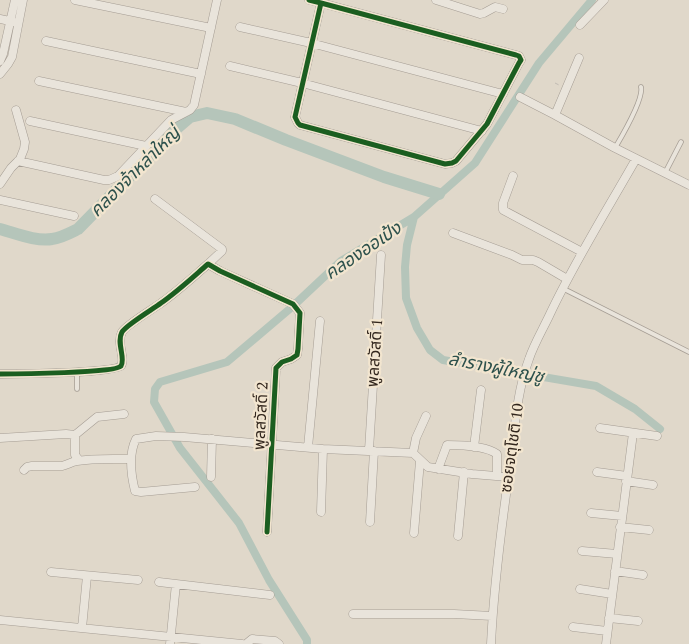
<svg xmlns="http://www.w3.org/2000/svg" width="689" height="644" viewBox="0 0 689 644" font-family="Spectral,'Noto Sans Thai',serif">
<rect width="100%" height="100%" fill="#e0d8ca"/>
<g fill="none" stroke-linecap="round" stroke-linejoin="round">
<path stroke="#b5c5ba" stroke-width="8" d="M414,217L407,245L405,267L406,298L417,328L430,350L443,360L596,386L635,409L660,429
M307,644V640L269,580L239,523L180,448L154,402L155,389L160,382L227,362L292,307L341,261L414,217L475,163L539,63L592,0"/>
<path stroke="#b5c5ba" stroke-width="12" d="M0,229C15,233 37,242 52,239C61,238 70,233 78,229L176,129L190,117L207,113L235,119L286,140L384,177L439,194"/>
<g stroke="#a59d94" stroke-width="5.5">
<path id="lane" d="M615,148C622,136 644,99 641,87
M665,173L681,142
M562,288L689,352
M77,371V389"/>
</g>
<g stroke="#a59d94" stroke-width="9">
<path id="street" d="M75,0L211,28
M309,0L321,3L516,55L519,56L521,60L519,63L487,124L456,161L452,163L445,164L300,125L298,123L295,117L321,3
M436,0L480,14L484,13L495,7L503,9
M0,19L14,22
M580,25L604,0
M240,27L311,43L503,94
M46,41L201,74
M579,58L555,115L615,148L689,185
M0,61L3,54L15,0
M230,66L302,83L482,131
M0,74L8,64L12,57L23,0
M39,81L186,112
M520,97L555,115
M30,121L146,146
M18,161L104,180H109L118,176L171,120L190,110L194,105L217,0
M513,176L503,203V210L582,252
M0,184L11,168L20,159L24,149L25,142L16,110
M155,199L222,249V251L208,264
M0,200L74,216
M453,233L512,255L522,260H533L538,262L567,279
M0,374C15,374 116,373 121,366C126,358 116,343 122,332C126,325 153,309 161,303C178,291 193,277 208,264L220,271L293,304L300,313L298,349L297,355L291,359L282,362L276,368L267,532
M600,428L657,436
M75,435V455L79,460
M0,438L66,434L75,435L97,417L124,414
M308,447L320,321
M474,447L481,390
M369,450L381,255
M413,453L416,438L426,416
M438,469L447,445C460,445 486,446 497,454V476
M24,470L27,467L32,466H62C67,465 71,462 77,461C93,458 114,459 131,459
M597,472L627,476
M211,477L212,439
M626,481L653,485
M195,487L141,492L135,491C131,475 128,455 136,439L156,436L184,437L323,449L413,453L428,467L472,474L508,477
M321,512L323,449
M591,513L622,516
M370,522L374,451
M620,527L649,530
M414,533L420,461
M458,536L464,472
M582,551L617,554
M615,571L643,575
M51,572L138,580
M159,582L270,595
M580,589L612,594
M353,614H454L492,616
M609,618L638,621
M0,620L242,644
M573,627L607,631
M82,628L87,576
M170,644L176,584
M246,644L252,639L275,641L279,644
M491,644C494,582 502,521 511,459C515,426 517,391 529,359C534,344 543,329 550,314C575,261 607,210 636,159
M606,644L633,433"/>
</g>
<path stroke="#c1bbb3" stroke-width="1" stroke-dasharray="4 2.5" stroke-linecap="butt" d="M555,83L559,85"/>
<use href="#lane" stroke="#e9e4db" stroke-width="4"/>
<use href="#street" stroke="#e9e4db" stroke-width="8"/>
<g stroke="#f2e5cf" stroke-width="8">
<path id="cycleway" d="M309,0L321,3L516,55L519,56L521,60L519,63L487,124L456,161L452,163L445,164L300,125L298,123L295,117L321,3
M0,374C15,374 116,373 121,366C126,358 116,343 122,332C126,325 153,309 161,303C178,291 193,277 208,264L220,271L293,304L300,313L298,349L297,355L291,359L282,362L276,368L267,532"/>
</g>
<use href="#cycleway" stroke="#1b5e20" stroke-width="5"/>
</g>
<g text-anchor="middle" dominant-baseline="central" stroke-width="4.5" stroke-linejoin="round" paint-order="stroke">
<g font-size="16" fill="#32261d" stroke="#f2e5cf">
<text transform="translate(375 353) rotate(-86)">พูลสวัสดิ์ 1</text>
<text transform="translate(261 416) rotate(-87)">พูลสวัสดิ์ 2</text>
<text transform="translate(512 448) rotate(-82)">ซอยจตุโชติ 10</text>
</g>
<g font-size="18" font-style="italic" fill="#2d514c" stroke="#f2e5cf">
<text transform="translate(135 172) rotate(-45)">คลองจ้าหล่าใหญ่</text>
<text transform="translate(363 251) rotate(-34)">คลองออเป้ง</text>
<text transform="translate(496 368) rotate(11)">ลำรางผู้ใหญ่ชู</text>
</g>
</g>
</svg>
